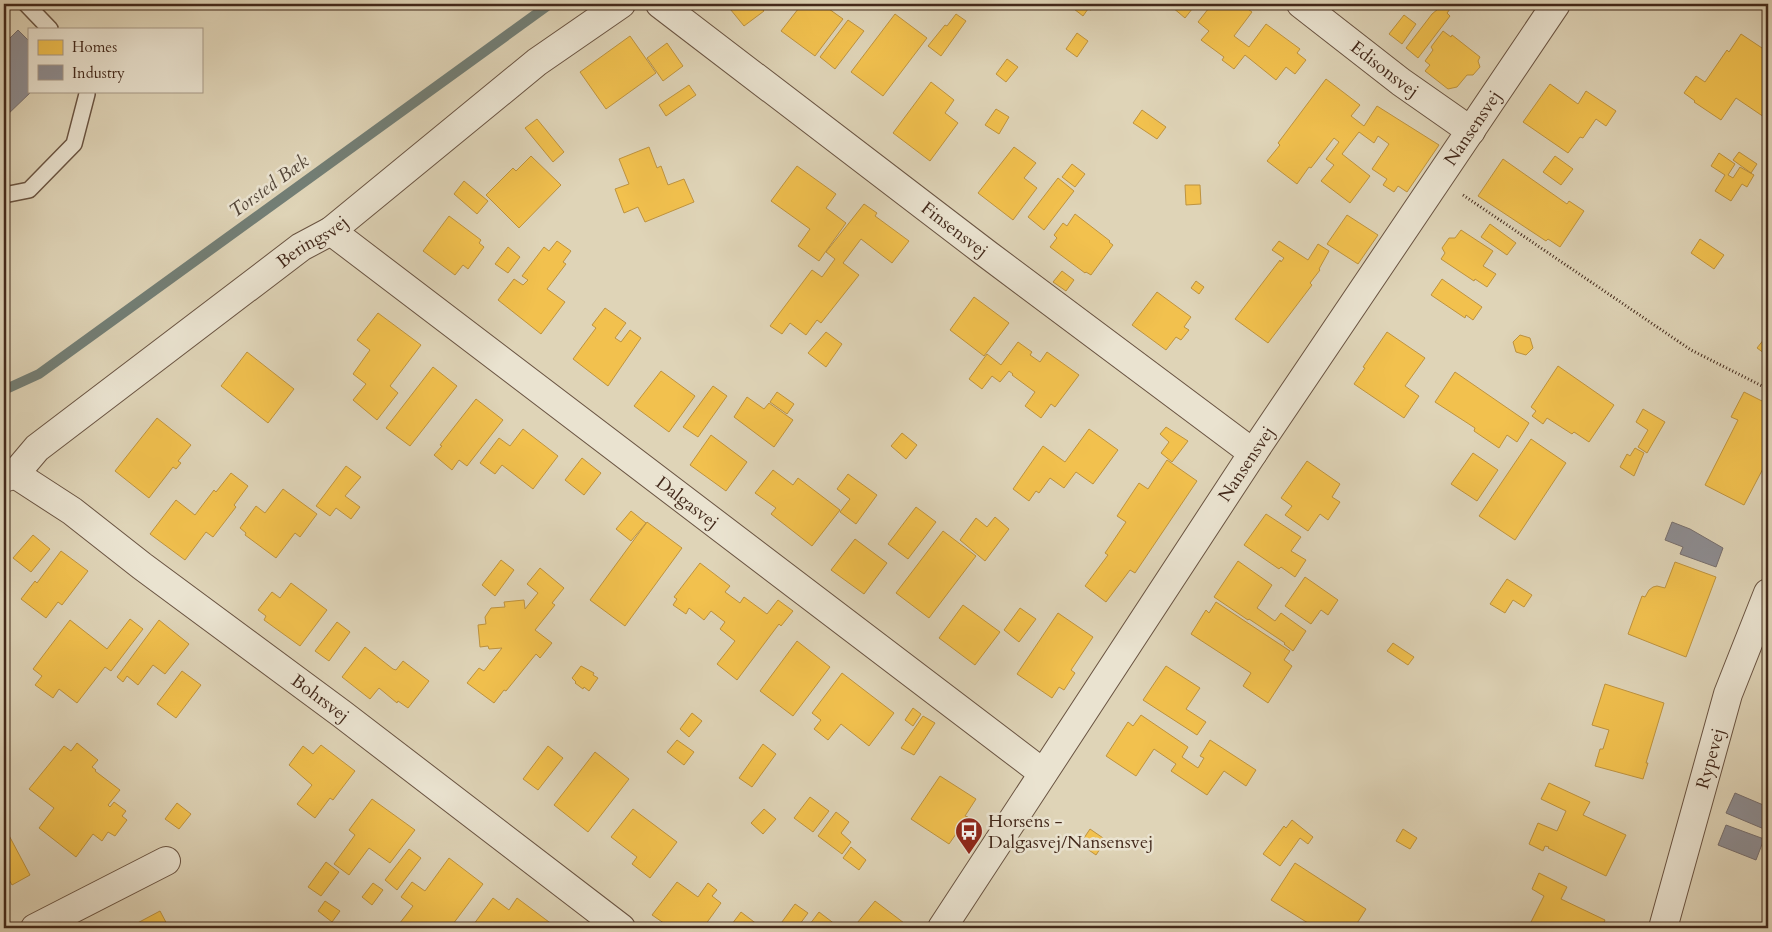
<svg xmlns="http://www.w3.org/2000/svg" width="1772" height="932" viewBox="0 0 1772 932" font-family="Cardo,serif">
<rect width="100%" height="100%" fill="#dfd4b7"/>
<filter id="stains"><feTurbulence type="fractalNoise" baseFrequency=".004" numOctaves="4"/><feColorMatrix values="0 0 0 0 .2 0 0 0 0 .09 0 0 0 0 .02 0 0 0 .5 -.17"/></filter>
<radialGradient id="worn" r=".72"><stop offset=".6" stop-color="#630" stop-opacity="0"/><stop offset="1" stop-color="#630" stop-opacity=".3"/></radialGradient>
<path fill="#f2c14e" stroke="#be933f" d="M726,4H758L764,11L744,26Z
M802,4H822L843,19L815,56L781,31Z
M1078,4H1095L1091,10L1088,9L1083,16L1074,9Z
M1175,4H1196L1185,18L1172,7Z
M1212,4H1241L1252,12L1234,36L1249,47L1266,24L1300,49L1297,53L1306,60L1295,74L1286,67L1276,80L1245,55L1234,69L1222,60L1224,57L1201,40L1209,31L1198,22Z
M1363,4H1374L1370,9Z
M1444,4H1454L1447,13L1450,16L1418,58L1406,48L1432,14Z
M895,14L927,38L883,96L851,72Z
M956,14L966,21L941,56L928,46L945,25L947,26Z
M1404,15L1416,24L1402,44L1389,34Z
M848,20L864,31L835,69L820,57Z
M1443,31L1451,37L1452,35L1480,57L1478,61L1480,67L1473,75H1467L1457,87L1448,89L1425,71L1430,65L1425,61L1433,50L1431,47Z
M1077,33L1088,41L1077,57L1066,49Z
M1741,34L1768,52V111L1764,117L1736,98L1721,120L1694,102L1695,101L1684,93L1696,76L1705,82L1727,50L1729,52Z
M630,36L656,73L606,109L580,72Z
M667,43L683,66L663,81L647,58Z
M1007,59L1018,67L1006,82L996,74Z
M1326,79L1360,105L1351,116L1364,126L1377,106L1439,145L1407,192L1398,186L1394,192L1383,185L1387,179L1372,169L1389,144L1378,136L1374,143L1359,132L1342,154L1370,176L1350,203L1321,181L1334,165L1326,159L1339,142L1334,138L1311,168L1309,167L1297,184L1267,161L1280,145L1278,143Z
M931,82L954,100L945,113L958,123L930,161L893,133Z
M1550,84L1578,104L1586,91L1616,111L1606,126L1596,119L1583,138L1580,137L1568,153L1523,122Z
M689,85L696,95L666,116L659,105Z
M996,109L1009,117L999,134L985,125Z
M1142,110L1166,127L1157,139L1133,123Z
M537,119L564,152L553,162L525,128Z
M649,147L657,168L661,166L668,185L684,179L694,202L645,222L638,207L624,213L615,189L629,184L619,159Z
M1014,147L1036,163L1024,178L1037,188L1013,220L978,193Z
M1739,152L1757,164L1751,173L1733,160Z
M1719,153L1735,164L1728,175L1733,178L1740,167L1754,175L1747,187L1742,184L1731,201L1715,191L1725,175L1711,166Z
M531,156L561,185L519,228L486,195L513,168L516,171Z
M1555,156L1573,169L1561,185L1543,172Z
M1503,159L1567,204L1569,201L1584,211L1560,247L1548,239L1546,241L1478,196Z
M1072,164L1085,174L1075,187L1062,177Z
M797,166L836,194L826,208L846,223L819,261L798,246L810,229L771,201Z
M1058,178L1074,191L1044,230L1028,217Z
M464,181L488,201L477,214L454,194Z
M1185,185H1200L1201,204L1186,205Z
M864,204L877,213L875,216L909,241L892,263L861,239L843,263L859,275L821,323L817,320L806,335L790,323L782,334L770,326L812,270L822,277L835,259L826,252Z
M1075,214L1110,241L1109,242L1113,245L1091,275L1086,272L1085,273L1050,247L1057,238L1054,235L1063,223L1067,226Z
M1347,215L1378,235L1358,264L1327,244Z
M449,216L481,240L479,243L484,247L468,269L463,265L455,275L423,251Z
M1490,224L1516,243L1507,255L1481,237Z
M1461,230L1493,251L1483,266L1496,274L1487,287L1475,279L1474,281L1441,259L1445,253L1442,248L1449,238H1455Z
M1700,239L1724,255L1714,269L1691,253Z
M557,241L571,251L563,262L566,264L547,289L565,302L541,334L498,300L514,279L523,285L528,280L522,276L544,247L549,251Z
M1279,241L1308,260L1318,244L1329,251L1319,269L1320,270L1310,283L1312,285L1268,343L1235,319L1280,260L1281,262L1284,258L1272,250Z
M508,247L520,257L508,273L495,264Z
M1062,271L1074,280L1066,291L1053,282Z
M1442,279L1482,307L1473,320L1466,315L1465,318L1431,295Z
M1196,281L1204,287L1199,294L1191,288Z
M1157,292L1191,317L1184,327L1189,330L1181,340L1176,337L1166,350L1132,325Z
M974,297L1009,323L984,356L950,330Z
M605,308L626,323L615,338L621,342L630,330L641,338L608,386L573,359L596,328L592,325Z
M378,313L421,345L390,386L398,393L377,420L353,400L366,384L353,374L370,350L357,340Z
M1768,325V356L1757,348L1768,334L1764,331Z
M826,332L842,344L826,367L808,353Z
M1387,332L1425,358L1405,386L1419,396L1404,418L1354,384L1365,368L1363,367Z
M1520,335L1530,338L1533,348L1526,355L1516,352L1513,342Z
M1018,342L1032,352L1030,355L1040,362L1047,352L1079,375L1055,407L1051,404L1041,418L1025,406L1035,392L1012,375L1013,374L1009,371L1000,382L992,376L982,389L969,379L987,354L1001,365Z
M247,352L294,389L268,423L221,386Z
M1558,366L1614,405L1589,442L1574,432L1572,434L1547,418L1543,424L1532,416L1536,411L1531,407Z
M433,367L457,386L410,446L386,428Z
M661,371L695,396L669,432L634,406Z
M1455,372L1529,423L1517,442L1507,435L1499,448L1474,431L1475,428L1435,402Z
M713,386L727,396L698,437L683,427Z
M777,392L794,404L787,414L770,402Z
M1744,392L1768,404V459L1744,505L1705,485L1738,420L1731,417Z
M747,397L764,409L769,403L793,420L774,447L734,417Z
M476,399L503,420L467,466L459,460L452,470L434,455L442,446L440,445Z
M1643,409L1665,422L1647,453L1638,447L1648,430L1636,422Z
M157,418L191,445L178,461L181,463L176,469L173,467L149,498L115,471Z
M1166,427L1188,441L1172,462L1161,453L1169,442L1160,434Z
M523,429L558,456L533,489L502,465L495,474L480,463L499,438L510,446Z
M1089,429L1118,450L1093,484L1076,472L1064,488L1050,478L1039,493L1036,491L1029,501L1013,489L1043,446L1065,462Z
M902,433L917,445L906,459L891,446Z
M711,435L747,462L726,491L690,465Z
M1531,439L1566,463L1515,540L1479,516Z
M1635,448L1644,453L1634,476L1620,467L1627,454L1630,456Z
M1473,453L1498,470L1477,501L1451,484Z
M582,458L601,473L584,495L565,480Z
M1167,460L1197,481L1135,573L1130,570L1106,602L1085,586L1108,555L1105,553L1126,522L1117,516L1139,483L1148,489Z
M1307,461L1340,484L1332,497L1340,502L1328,520L1320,514L1308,531L1285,515L1292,506L1281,498Z
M346,466L361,477L345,496L360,507L351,519L336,508L330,516L316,506Z
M773,470L793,485L798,478L840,510L812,546L771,514L776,508L755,493Z
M231,473L248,486L234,505L236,507L213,537L206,532L185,560L150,534L176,500L195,515L214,490L216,492Z
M848,474L877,495L856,524L840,512L850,499L837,489Z
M283,489L317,514L300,537L295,533L276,558L245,535L246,533L240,528L256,506L265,513Z
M916,507L936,522L908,559L888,544Z
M631,511L646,523L631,541L616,529Z
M1266,514L1301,537L1291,551L1306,560L1295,577L1281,567L1279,569L1244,545Z
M995,517L1009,529L985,561L960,540L976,518L987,527Z
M647,522L682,548L625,626L590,600Z
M943,531L976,556L929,618L896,593Z
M33,535L50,549L31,572L13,558Z
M855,539L887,563L864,594L831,570Z
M61,551L88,571L62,605L58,602L46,618L21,599L35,581L37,583Z
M501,560L514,570L495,596L482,585Z
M1238,561L1272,585L1257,608L1275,621L1281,613L1306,631L1293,651L1284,644L1285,643L1249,619L1248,620L1214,597Z
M1675,562L1716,577L1686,657L1628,634L1642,596L1645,597L1649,590L1653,587L1657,586L1665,588Z
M700,563L730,586L725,592L740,603L744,597L767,614L778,600L793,611L781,626L779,624L737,680L717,664L735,641L720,629L725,622L711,611L704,620L689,608L686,614L673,605L677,599L674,597Z
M540,568L564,588L552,603L555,605L535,630L552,643L540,658L536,654L506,691L504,690L494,703L467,683L479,668L484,671L502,648L489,649L488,646L480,647L478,625L486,624L485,617L491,608L505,607L504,602L524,600L525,609L538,593L527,584Z
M1305,577L1338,600L1328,615L1321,610L1311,624L1285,606Z
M1507,579L1532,595L1524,607L1513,600L1505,613L1490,604Z
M291,583L327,610L300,646L264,620L266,616L258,610L272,592L280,598Z
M1216,602L1290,651L1284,660L1292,666L1268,703L1243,686L1251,673L1191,634L1206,610L1209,613Z
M963,605L1000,632L975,665L939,638Z
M1020,608L1036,619L1019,642L1004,630Z
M1058,613L1093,637L1071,670L1075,673L1064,690L1059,687L1052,698L1017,674Z
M130,619L143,629L111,671L105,667L77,703L59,689L53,698L35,685L42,676L33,669L70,620L107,649Z
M159,620L189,644L165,674L153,665L138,685L127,676L123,682L117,677Z
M337,622L350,632L329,661L315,651Z
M797,641L830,667L793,716L760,691Z
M1393,643L1414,657L1408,665L1387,651Z
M365,647L393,669L396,670L403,661L429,681L408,708L398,701L397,703L379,688L370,699L342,677Z
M581,666L594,673L593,675L598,678L589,691L584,687L583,689L575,683L576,682L572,678Z
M1166,666L1200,688L1186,709L1206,722L1197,735L1143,700Z
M182,671L201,685L176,718L157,704Z
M842,673L894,713L869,746L841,724L828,740L814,729L821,720L812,713Z
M1605,684L1664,703L1646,763H1648L1643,779L1595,766L1600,749H1603L1609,730L1592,725Z
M913,708L921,714L913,726L905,720Z
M692,713L702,721L689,737L680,729Z
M1141,715L1188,747L1182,757L1198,768L1204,758L1200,756L1210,740L1256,770L1246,786L1224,771L1207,795L1171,771L1176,764L1154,749L1136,776L1106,756L1128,722L1133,726Z
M923,716L935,723L914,755L901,748Z
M677,740L694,752L684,765L667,752Z
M77,743L98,760L92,767L96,770L95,771L120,790L108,805L110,807L114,802L126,811L122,816L127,820L115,836L108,832L102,841L93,834L76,857L39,828L54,808L29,789L64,746L71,751Z
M763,744L776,754L752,787L739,778Z
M321,745L355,771L333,800L330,798L315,818L297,804L312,785L289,765L303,746L313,754Z
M548,746L563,758L538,790L523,779Z
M595,752L629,779L588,832L554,805Z
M940,776L976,799L965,816L968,817L949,844L911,819Z
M1549,783L1590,802L1583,815L1626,835L1606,876L1548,848L1549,847L1545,846L1543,851L1529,844L1538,823L1557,831L1566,811L1541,799Z
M810,797L829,811L813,832L794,818Z
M372,799L415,830L390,863L369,848L349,875L334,864L355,835L349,830Z
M177,803L191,814L179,829L165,819Z
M633,809L677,842L650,878L632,864L637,857L611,837Z
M764,809L776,819L763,834L751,823Z
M836,812L849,822L841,833L851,842L842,854L818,836Z
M1292,820L1313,837L1308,844L1300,838L1280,866L1263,854L1284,826L1286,828Z
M4,826L30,875L12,885L7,876L4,878Z
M1090,829L1106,840L1096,855L1080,844Z
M1403,829L1417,838L1410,849L1396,841Z
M851,847L866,860L859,870L843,858Z
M409,849L421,858L397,890L385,880Z
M449,858L483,884L450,928H396L413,906L401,897L412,882L425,891Z
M326,862L339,872L321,896L308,887Z
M1295,863L1366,909L1354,928H1316L1271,900Z
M1539,873L1567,887L1561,899L1605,920L1602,926L1606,928H1528L1544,896L1532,889Z
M677,882L698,897L708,883L717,890L712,896L721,903L703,928H671L652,915Z
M373,883L383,890L372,905L362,897Z
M493,898L509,910L517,898L553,925L550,928H471Z
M325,901L340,911L332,922L318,911Z
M875,901L904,923L900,928H853Z
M795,904L808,913L797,928H783L779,926Z
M160,911L169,928H128Z
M741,912L762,928H729Z
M819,912L840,928H807Z"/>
<path fill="#8d8d92" stroke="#776f6e" d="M18,30L29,41V91H32L4,118V44Z
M1672,522L1690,529L1723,548L1716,567L1680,554L1683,547L1665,540Z
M1735,793L1768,807V819L1764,829L1726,813Z
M1726,825L1764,839L1756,860L1718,845Z"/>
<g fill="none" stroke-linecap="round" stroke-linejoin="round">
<path stroke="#737f76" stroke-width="10" d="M4,390L39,374L550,4"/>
<g stroke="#6a5442" stroke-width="18">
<path id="lane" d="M26,4L50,29
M4,195L29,190L74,144L87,94V91"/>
</g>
<g stroke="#6a5442" stroke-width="30">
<g id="street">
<path id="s1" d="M660,4L987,254L1253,453"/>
<path id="s2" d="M1301,4L1401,82L1471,131"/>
<path id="s3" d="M331,231L1043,773"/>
<path id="s4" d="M15,474L72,511L142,566L342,714L621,928"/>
<path id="s5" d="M4,478L15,474L37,448L301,247L331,231L537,62L621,4"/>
<path d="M35,928L166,861"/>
<path id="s6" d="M942,928L1253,453L1556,4"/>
<path id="s7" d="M1663,928L1728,694L1768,593"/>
</g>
</g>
<path stroke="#43291b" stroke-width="3" stroke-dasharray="1 2.5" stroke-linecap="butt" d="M1463,195L1691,350L1768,389"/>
<use href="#lane" stroke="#eae3d0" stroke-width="15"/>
<use href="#street" stroke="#eae3d0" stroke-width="28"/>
</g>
<defs>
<g id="bus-pin" transform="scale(1.4375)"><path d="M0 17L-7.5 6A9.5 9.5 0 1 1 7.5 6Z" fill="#8f2418" stroke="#eae3d0"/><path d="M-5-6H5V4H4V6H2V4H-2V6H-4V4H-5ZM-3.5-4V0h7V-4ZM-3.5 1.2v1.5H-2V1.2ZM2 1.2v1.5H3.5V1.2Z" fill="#fff"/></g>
</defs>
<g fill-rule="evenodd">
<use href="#bus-pin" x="969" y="831"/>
</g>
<g text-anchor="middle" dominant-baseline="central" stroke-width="5" stroke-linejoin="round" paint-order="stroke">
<g font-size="18" fill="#43291b" stroke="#eae3d0">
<text stroke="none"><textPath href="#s2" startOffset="106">Edisonsvej</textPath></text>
<text stroke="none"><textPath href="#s6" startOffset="960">Nansensvej</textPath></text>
<text stroke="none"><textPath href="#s1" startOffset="371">Finsensvej</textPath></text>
<text stroke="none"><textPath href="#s5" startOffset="390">Beringsvej</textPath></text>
<text stroke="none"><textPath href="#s6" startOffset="555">Nansensvej</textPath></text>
<text stroke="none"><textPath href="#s3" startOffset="448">Dalgasvej</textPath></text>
<text stroke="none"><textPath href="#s4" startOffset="379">Bohrsvej</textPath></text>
<text stroke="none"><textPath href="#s7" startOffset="176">Rypevej</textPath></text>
</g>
<g font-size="18" fill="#43291b" stroke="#eae3d0" text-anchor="start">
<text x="988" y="821">Horsens -<tspan x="988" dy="21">Dalgasvej/Nansensvej</tspan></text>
</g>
<g font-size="19" font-style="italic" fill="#534639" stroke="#eae3d0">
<text transform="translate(269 186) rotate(-36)">Torsted Bæk</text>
</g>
</g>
<rect width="1772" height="932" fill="none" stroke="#dfd4b7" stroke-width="20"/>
<rect x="5" y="5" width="1762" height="922" fill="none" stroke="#43291b" stroke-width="2.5"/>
<rect x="10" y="10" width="1752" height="912" fill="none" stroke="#43291b"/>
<rect x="28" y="28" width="175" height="65" fill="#eae3d0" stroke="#a79988"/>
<rect x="38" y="40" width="25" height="15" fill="#f2c14e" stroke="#a79988"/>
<text x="72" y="52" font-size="15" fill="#43291b">Homes</text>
<rect x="38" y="65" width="25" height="15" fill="#8d8d92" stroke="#a79988"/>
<text x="72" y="78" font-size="15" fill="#43291b">Industry</text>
<rect width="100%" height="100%" filter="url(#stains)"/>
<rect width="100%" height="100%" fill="url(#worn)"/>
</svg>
